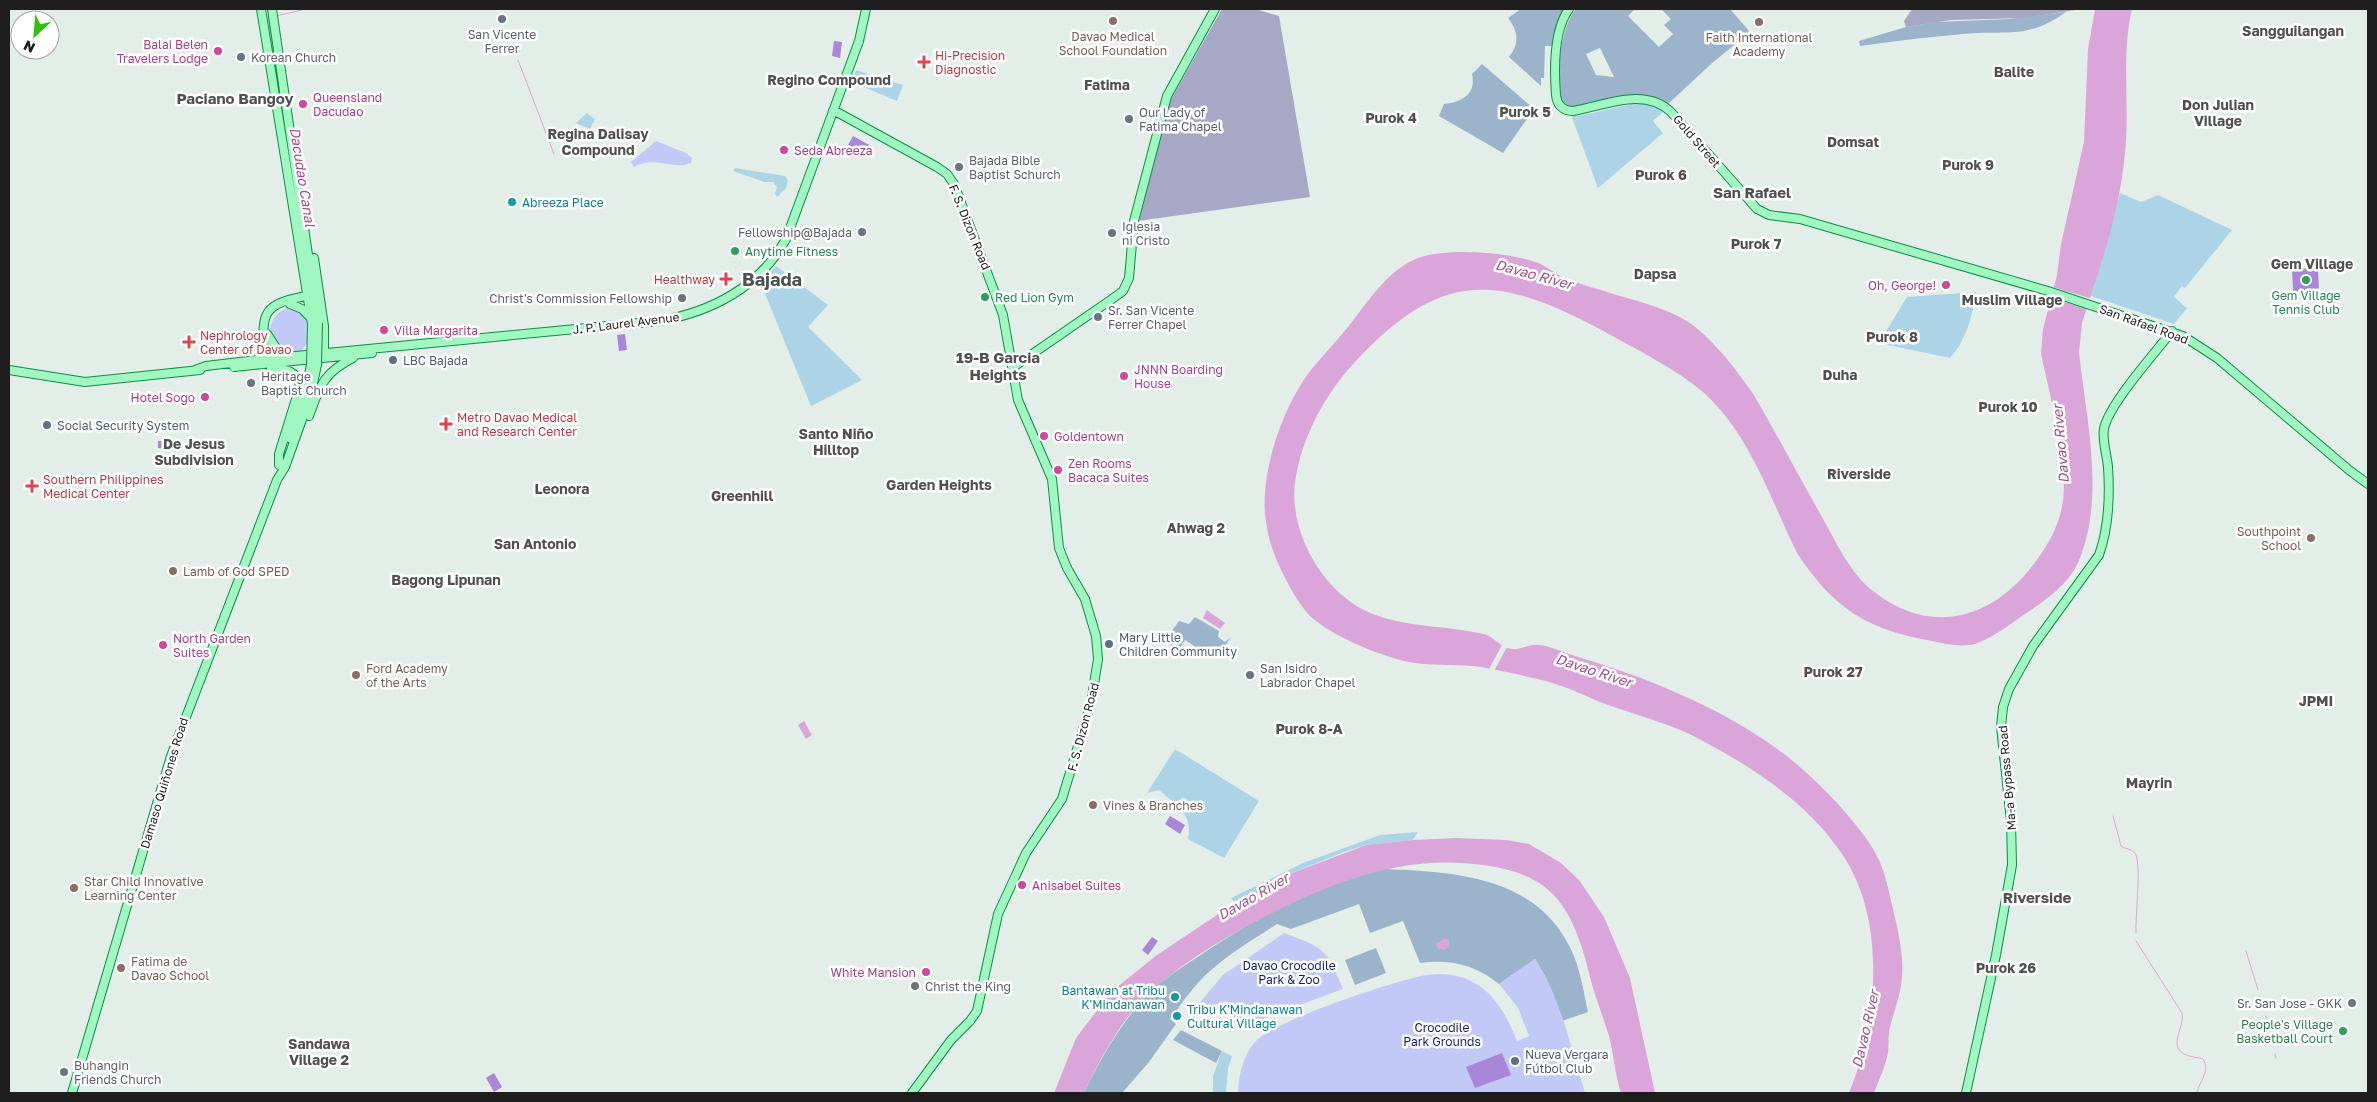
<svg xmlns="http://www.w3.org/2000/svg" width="2377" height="1102" viewBox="0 0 2377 1102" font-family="'Golos Text',sans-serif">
<rect width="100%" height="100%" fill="#e4eee9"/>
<path fill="#acd4e6" d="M856,70L903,85L897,101L852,82Z
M1632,104H1647L1664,111L1653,121L1663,133L1598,188L1571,115L1578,116Z
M587,113L595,119L590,129L576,123Z
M735,168L785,176L788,180L786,188L777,197L775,194L777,187L773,182H764L733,171Z
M2120,193L2141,202L2158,195L2232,230L2185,288L2182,286L2174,297L2187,308L2174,324L2091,296Z
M776,266L828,305L808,327L862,380L811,406L761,284Z
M1976,292C1972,317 1967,339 1950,358L1879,343L1907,297Z
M1175,749L1259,801L1224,858L1188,839C1193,813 1177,806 1159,790L1147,793Z
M1418,832L1413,840L1366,845L1344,852L1282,877L1235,903L1231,898L1303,863L1380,835Z
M1222,1051L1232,1056L1228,1069L1226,1093H1213V1076Z"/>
<path fill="#9bb3cb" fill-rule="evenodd" d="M1521,9H1566L1558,23L1553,46H1545L1544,78H1541V86L1509,57C1520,43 1518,31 1508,18Z
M1576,9H1635L1628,16L1659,47L1673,34L1664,25L1671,19L1661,9H1730L1750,32L1711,64L1667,105L1659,100L1571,108C1565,106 1562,104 1560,98C1554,78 1562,24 1576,9ZM1600,48L1614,77L1596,75L1586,54Z
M2066,12C2027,40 2007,30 1963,34C1929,37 1894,41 1860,46L1859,41L1906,27L1936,22L2009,19Z
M1482,64L1534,109L1503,153L1439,116L1444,104C1461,103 1477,94 1472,74Z
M1195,617L1219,631L1218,637L1225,642L1231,637L1225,646L1211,655L1197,651L1196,647L1185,640L1178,651L1165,640L1179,621L1189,624Z
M1384,869C1459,872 1541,877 1574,956C1581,974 1584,994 1588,1012L1562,1021C1555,998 1548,979 1535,959L1499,984C1475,965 1451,959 1420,963L1403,921L1370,933L1359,904L1291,929L1277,924C1254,939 1230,953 1210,971C1194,985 1182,1003 1170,1019L1176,1024L1149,1062L1122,1093H1084C1100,1059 1121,1023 1148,994C1160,981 1178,970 1193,960C1251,920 1316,885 1384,869Z
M1376,948L1386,973L1355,985L1345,960Z
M1181,1030L1222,1051L1216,1063L1173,1040Z"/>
<path fill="#a6a8c6" d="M1222,9H1255L1279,16L1310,197L1138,221L1170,101Z
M1912,9H2082L2024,18L1951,20L1906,27L1904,21Z"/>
<path fill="#c3c9f6" d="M656,141L686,153L692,158L691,163C673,171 656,155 634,167L631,162Z
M287,308H295L307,320L309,341L302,350C285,355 279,346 270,333C270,321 275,313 287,308Z
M1284,933C1326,949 1326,948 1343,989L1267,1017L1256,1023H1233V1014L1225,1001L1213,1009L1196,1007L1223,975Z
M1535,959C1561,998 1571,1048 1585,1093H1238C1239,1074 1243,1054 1257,1040C1277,1020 1396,980 1427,975C1439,973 1450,974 1461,977C1493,988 1505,1012 1517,1041L1529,1036L1518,1008L1499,984Z"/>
<path fill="#a886da" d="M834,41L842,42L840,58L832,56Z
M853,136L871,146L867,155L848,145Z
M2318,268L2319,291L2293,292L2292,269Z
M625,334L627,350L619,351L617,335Z
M158,441H173V448H158Z
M1170,816L1185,825L1180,834L1165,824Z
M1152,937L1158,941L1148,955L1142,950Z
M1502,1053L1511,1075L1475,1088L1466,1067Z
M494,1073L502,1087L494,1092L486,1078Z"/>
<path fill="#daa6d9" d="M2095,9H2132C2121,55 2130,106 2125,153C2120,212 2100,267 2082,323L2079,352C2086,418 2105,494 2080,558C2071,582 2049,598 2028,612C2013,622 1997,635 1980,642C1965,649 1947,644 1932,641C1867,630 1833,608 1797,553C1770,498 1749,432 1702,391C1675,369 1638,350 1607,333C1500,275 1443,267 1355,362C1325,394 1301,438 1295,483C1289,532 1322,590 1366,611C1403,628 1444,625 1484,634C1495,637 1501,649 1514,649C1522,649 1530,644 1539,645C1550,646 1562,652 1572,655C1602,664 1632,674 1661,686C1732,716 1786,747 1838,804C1853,821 1869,839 1879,860C1886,876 1889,892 1893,909C1898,930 1904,955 1902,977C1901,994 1894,1011 1890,1027C1888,1036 1889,1044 1888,1053C1885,1067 1879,1080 1874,1093H1849C1878,1022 1887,920 1842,854C1808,803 1754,768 1701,740C1672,724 1639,716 1608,705C1587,697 1568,687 1546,681C1525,676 1503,671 1481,667C1459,664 1437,666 1415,663C1386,659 1331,636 1310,616C1304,610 1300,603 1295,596C1283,575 1271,552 1267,528C1257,479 1281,410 1310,371C1322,356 1336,342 1348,327C1368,302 1387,270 1418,258C1449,247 1510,252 1541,264C1548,268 1555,273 1562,277C1575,283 1588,286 1601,290C1631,300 1669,307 1694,326C1717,344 1737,371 1754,395C1777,435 1799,476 1822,517C1836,542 1850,573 1873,591C1932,638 1995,618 2036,561C2048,545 2058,527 2062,507C2070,465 2050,397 2041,354L2043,329L2057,275L2061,244L2084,142L2088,49Z
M1207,610L1225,623L1220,629L1203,618Z
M804,721L812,735L806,739L798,725Z
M1456,838L1506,840L1529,844L1561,863L1579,880L1604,917L1630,978L1655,1093H1621C1615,1075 1614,1055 1609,1036C1604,1020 1598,1004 1593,988C1584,953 1574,907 1542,885C1526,873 1503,868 1483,865C1400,853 1325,885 1253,923C1217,942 1180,965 1150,992C1124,1015 1098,1062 1084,1093H1054L1076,1038L1112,991L1157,955L1235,903L1282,877L1366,845L1413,840Z
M1445,938L1449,940V947L1445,950L1438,949L1436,944Z"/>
<path fill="#e4eee9" d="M2052,287L2093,299L2089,310L2049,297Z
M1503,643L1508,645L1493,673L1488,671Z"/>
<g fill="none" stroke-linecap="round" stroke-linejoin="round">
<path stroke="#daa6d9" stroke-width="1" d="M267,9L268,12
M276,16L306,9
M268,17L273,50
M275,58L282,106
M518,60L554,154
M283,112L299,219
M2113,816L2121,846C2125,849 2132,849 2135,853C2142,864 2135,918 2136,933
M2136,941L2182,1013C2185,1027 2168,1045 2184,1054C2189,1057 2197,1057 2203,1059C2211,1071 2199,1081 2197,1093
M2246,951L2258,990
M2260,996L2264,1010
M2266,1016L2268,1027
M2270,1034L2273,1046
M2275,1054L2276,1058"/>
<g stroke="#089047" stroke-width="10">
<path id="major" d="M261,9L312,324
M272,9L318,323
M1569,9C1553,31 1554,69 1556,95C1557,105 1563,111 1573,111C1604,106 1644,86 1671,112L1757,209L1769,215L1800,219L2048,291L2183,336L2217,358L2349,470L2368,484
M835,111L937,167L947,174L954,184L1003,315L1018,400L1052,479L1059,548L1067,568L1085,599L1096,636L1098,659L1091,703L1062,799L1026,853L998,914L977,1011L970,1021L951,1040L912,1093
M314,258L324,326V353
M290,304L302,309L311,318
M267,334L276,348L290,356
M265,363C262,313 258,304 312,295
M234,367L372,353
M271,368C285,369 297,370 300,386L279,454V465
M1012,368L1112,299L1123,291L1129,278L1134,221L1167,96L1215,9
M9,370L85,382L200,370
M195,370L206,366L265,359L659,321C711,312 760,287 786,239L859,41L866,9
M309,416C320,386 323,373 353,358
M289,438L305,395
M72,1093L171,756L277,480L285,467L310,397
M1966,1093L1996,955L2012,865L2011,821L2001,727L2003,707L2009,689L2033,646L2099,555C2109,527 2110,497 2108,467C2107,455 2102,441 2104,429C2108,405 2156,352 2172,331"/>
</g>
<use href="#major" stroke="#a0f7c0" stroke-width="8"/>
<g stroke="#089047" stroke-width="10" stroke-linecap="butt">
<path id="major-bridge" d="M305,395L311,365L312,324
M310,397L317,365L318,323"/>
</g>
<use href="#major-bridge" stroke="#a0f7c0" stroke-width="8"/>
</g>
<g fill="#6b7280" stroke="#fff" stroke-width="2">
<circle cx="502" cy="19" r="5"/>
<circle cx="241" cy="57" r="5"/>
<circle cx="1129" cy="119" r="5"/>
<circle cx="959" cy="167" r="5"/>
<circle cx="862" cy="232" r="5"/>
<circle cx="1112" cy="233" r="5"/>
<circle cx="682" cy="298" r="5"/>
<circle cx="1098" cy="317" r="5"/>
<circle cx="251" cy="383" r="5"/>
<circle cx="1250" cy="675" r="5"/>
<circle cx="915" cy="986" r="5"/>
<circle cx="2352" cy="1003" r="5"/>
<circle cx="64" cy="1072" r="5"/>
</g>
<g fill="#8d6e63" stroke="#fff" stroke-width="2">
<circle cx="1113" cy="21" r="5"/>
<circle cx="1759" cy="22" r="5"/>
<circle cx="2311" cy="538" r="5"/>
<circle cx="173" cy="571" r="5"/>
<circle cx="356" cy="675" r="5"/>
<circle cx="1093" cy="805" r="5"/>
<circle cx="74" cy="888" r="5"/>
<circle cx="121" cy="968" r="5"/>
</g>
<g fill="#d1479c" stroke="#fff" stroke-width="2">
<circle cx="218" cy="51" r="5"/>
<circle cx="303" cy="104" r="5"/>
<circle cx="784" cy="150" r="5"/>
<circle cx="1946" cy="285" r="5"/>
<circle cx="384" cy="330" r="5"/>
<circle cx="1124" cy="376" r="5"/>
<circle cx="205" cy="397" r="5"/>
<circle cx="1044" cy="436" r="5"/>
<circle cx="1058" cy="470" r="5"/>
<circle cx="163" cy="645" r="5"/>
<circle cx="1022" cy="885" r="5"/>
<circle cx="926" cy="972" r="5"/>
</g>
<g fill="#e0444e" stroke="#fff" stroke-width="2">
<path d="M921.5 54.5h5v5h5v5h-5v5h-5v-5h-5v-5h5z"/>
<path d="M723.5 271.5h5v5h5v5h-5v5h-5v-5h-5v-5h5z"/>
<path d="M186.5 334.5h5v5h5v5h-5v5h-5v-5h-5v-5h5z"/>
<path d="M443.5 416.5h5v5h5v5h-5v5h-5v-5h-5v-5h5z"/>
<path d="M29.5 478.5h5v5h5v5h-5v5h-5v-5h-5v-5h5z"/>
</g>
<g fill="#0f9aa8" stroke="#fff" stroke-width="2">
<circle cx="512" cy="202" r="5"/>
<circle cx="1175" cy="997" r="5"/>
<circle cx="1177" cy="1016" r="5"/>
</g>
<g fill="#2e9e5b" stroke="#fff" stroke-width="2">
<circle cx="735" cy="251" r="5"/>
<circle cx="2306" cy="280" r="5"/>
<circle cx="985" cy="297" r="5"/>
<circle cx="2343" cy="1031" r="5"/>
</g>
<g fill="#5c6f8a" stroke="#fff" stroke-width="2">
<circle cx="393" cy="360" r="5"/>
<circle cx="47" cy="425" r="5"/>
<circle cx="1109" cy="644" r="5"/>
<circle cx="1515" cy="1061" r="5"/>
</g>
<g text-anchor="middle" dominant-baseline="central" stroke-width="5" stroke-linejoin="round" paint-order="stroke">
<g font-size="12" fill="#5b616d" stroke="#fff" text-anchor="start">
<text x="502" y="34" text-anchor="middle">San Vicente<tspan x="502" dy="14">Ferrer</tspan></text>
<text x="251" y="57">Korean Church</text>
<text x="1139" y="112">Our Lady of<tspan x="1139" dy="14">Fatima Chapel</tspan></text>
<text x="969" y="160">Bajada Bible<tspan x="969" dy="14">Baptist Schurch</tspan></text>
<text x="1122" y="226">Iglesia<tspan x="1122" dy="14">ni Cristo</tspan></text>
<text x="852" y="232" text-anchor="end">Fellowship@Bajada</text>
<text x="672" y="298" text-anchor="end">Christ's Commission Fellowship</text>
<text x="1108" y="310">Sr. San Vicente<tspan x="1108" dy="14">Ferrer Chapel</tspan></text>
<text x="261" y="376">Heritage<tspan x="261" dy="14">Baptist Church</tspan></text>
<text x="1260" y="668">San Isidro<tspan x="1260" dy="14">Labrador Chapel</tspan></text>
<text x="925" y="986">Christ the King</text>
<text x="2342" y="1003" text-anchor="end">Sr. San Jose - GKK</text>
<text x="74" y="1065">Buhangin<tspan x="74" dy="14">Friends Church</tspan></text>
</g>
<g font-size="12" fill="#785e54" stroke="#fff" text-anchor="start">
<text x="1113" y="36" text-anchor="middle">Davao Medical<tspan x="1113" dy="14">School Foundation</tspan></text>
<text x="1759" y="37" text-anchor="middle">Faith International<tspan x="1759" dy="14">Academy</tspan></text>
<text x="2301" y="531" text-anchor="end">Southpoint<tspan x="2301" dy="14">School</tspan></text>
<text x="183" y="571">Lamb of God SPED</text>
<text x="366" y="668">Ford Academy<tspan x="366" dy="14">of the Arts</tspan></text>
<text x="1103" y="805">Vines &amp; Branches</text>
<text x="84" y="881">Star Child Innovative<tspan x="84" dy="14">Learning Center</tspan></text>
<text x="131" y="961">Fatima de<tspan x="131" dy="14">Davao School</tspan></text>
</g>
<g font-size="12" fill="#b23c85" stroke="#fff" text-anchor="start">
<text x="208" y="44" text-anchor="end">Balai Belen<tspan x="208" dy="14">Travelers Lodge</tspan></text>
<text x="313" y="97">Queensland<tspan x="313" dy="14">Dacudao</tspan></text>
<text x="794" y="150">Seda Abreeza</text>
<text x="1936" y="285" text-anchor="end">Oh, George!</text>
<text x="394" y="330">Villa Margarita</text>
<text x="1134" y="369">JNNN Boarding<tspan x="1134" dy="14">House</tspan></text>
<text x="195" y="397" text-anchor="end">Hotel Sogo</text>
<text x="1054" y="436">Goldentown</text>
<text x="1068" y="463">Zen Rooms<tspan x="1068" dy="14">Bacaca Suites</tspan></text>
<text x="173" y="638">North Garden<tspan x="173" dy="14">Suites</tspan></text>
<text x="1032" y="885">Anisabel Suites</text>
<text x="916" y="972" text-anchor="end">White Mansion</text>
</g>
<g font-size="12" fill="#be3a42" stroke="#fff" text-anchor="start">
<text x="935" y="55">Hi-Precision<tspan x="935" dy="14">Diagnostic</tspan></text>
<text x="715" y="279" text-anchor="end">Healthway</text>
<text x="200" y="335">Nephrology<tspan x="200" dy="14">Center of Davao</tspan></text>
<text x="457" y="417">Metro Davao Medical<tspan x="457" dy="14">and Research Center</tspan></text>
<text x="43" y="479">Southern Philippines<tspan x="43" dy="14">Medical Center</tspan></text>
</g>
<g font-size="12" fill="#1e1e1e" stroke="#fff">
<text transform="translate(1697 141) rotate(49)">Gold Street</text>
<text transform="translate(970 227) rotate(68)">F. S. Dizon Road</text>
<text transform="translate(626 323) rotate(-7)">J. P. Laurel Avenue</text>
<text transform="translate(2144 324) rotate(20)">San Rafael Road</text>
<text transform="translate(1083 727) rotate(-75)">F. S. Dizon Road</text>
<text transform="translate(2007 778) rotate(-95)">Ma-a Bypass Road</text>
<text transform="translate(164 783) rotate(-73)">Damaso Quiñones Road</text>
</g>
<g font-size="12" fill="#0d838f" stroke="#fff" text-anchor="start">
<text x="522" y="202">Abreeza Place</text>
<text x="1165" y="990" text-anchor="end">Bantawan at Tribu<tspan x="1165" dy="14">K'Mindanawan</tspan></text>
<text x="1187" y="1009">Tribu K'Mindanawan<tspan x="1187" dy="14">Cultural Village</tspan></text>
</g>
<g font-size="12" fill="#27864d" stroke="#fff" text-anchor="start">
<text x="745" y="251">Anytime Fitness</text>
<text x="2306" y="295" text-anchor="middle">Gem Village<tspan x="2306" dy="14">Tennis Club</tspan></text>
<text x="995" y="297">Red Lion Gym</text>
<text x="2333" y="1024" text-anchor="end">People's Village<tspan x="2333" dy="14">Basketball Court</tspan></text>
</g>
<g font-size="12" fill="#4e5e75" stroke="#fff" text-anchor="start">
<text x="403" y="360">LBC Bajada</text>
<text x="57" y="425">Social Security System</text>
<text x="1119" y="637">Mary Little<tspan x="1119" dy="14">Children Community</tspan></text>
<text x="1525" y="1054">Nueva Vergara<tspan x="1525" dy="14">Fútbol Club</tspan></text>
</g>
<g font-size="12" fill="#111d76" stroke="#fff">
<text x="1289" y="965">Davao Crocodile<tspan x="1289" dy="14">Park &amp; Zoo</tspan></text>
<text x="1442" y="1027">Crocodile<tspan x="1442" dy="14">Park Grounds</tspan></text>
</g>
<g font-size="14" font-weight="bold" fill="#515151" stroke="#fff">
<text x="2293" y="30">Sangguilangan</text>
<text x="2014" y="71">Balite</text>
<text x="829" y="79">Regino Compound</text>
<text x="1107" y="84">Fatima</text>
<text x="2218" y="104">Don Julian<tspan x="2218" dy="16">Village</tspan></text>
<text x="1525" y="111">Purok 5</text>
<text x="1391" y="117">Purok 4</text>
<text x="598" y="133">Regina Dalisay<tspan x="598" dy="16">Compound</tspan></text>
<text x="1853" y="141">Domsat</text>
<text x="1968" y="164">Purok 9</text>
<text x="1661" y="174">Purok 6</text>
<text x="1756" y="243">Purok 7</text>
<text x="2312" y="263">Gem Village</text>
<text x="1655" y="273">Dapsa</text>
<text x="2012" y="299">Muslim Village</text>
<text x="1892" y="336">Purok 8</text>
<text x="1840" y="374">Duha</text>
<text x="2008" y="406">Purok 10</text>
<text x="836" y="433">Santo Niño<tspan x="836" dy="16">Hilltop</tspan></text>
<text x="194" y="443">De Jesus<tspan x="194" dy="16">Subdivision</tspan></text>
<text x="1859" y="473">Riverside</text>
<text x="939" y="484">Garden Heights</text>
<text x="562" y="488">Leonora</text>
<text x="742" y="495">Greenhill</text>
<text x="1196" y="527">Ahwag 2</text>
<text x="535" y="543">San Antonio</text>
<text x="446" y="579">Bagong Lipunan</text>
<text x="1833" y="671">Purok 27</text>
<text x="2316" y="700">JPMI</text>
<text x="1309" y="728">Purok 8-A</text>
<text x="2149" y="782">Mayrin</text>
<text x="2006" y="967">Purok 26</text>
<text x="319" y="1043">Sandawa<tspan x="319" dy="16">Village 2</tspan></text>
</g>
<g font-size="14" font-style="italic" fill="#a84f8e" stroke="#fff">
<text transform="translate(303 177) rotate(81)">Dacudao Canal</text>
<text transform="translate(1534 274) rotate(15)">Davao River</text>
<text transform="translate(2060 444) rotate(-95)">Davao River</text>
<text transform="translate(1594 670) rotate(18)">Davao River</text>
<text transform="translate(1253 896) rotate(-30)">Davao River</text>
<text transform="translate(1865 1029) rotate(-77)">Davao River</text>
</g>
<g font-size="15" font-weight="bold" fill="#515151" stroke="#fff">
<text x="235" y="98">Paciano Bangoy</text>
<text x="1752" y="192">San Rafael</text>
<text x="998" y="357">19-B Garcia<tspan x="998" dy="17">Heights</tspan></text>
<text x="2037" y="897">Riverside</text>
</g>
<g font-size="18" font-weight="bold" fill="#515151" stroke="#fff">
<text x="772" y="279">Bajada</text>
</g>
</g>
<rect width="2377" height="1102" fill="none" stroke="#1e1e1e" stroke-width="20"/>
<g transform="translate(35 35) rotate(206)"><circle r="24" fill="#ffffff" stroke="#a5a5a5"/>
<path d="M0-4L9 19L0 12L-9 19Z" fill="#2fc10a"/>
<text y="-8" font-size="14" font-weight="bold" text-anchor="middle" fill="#1e1e1e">N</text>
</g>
</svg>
